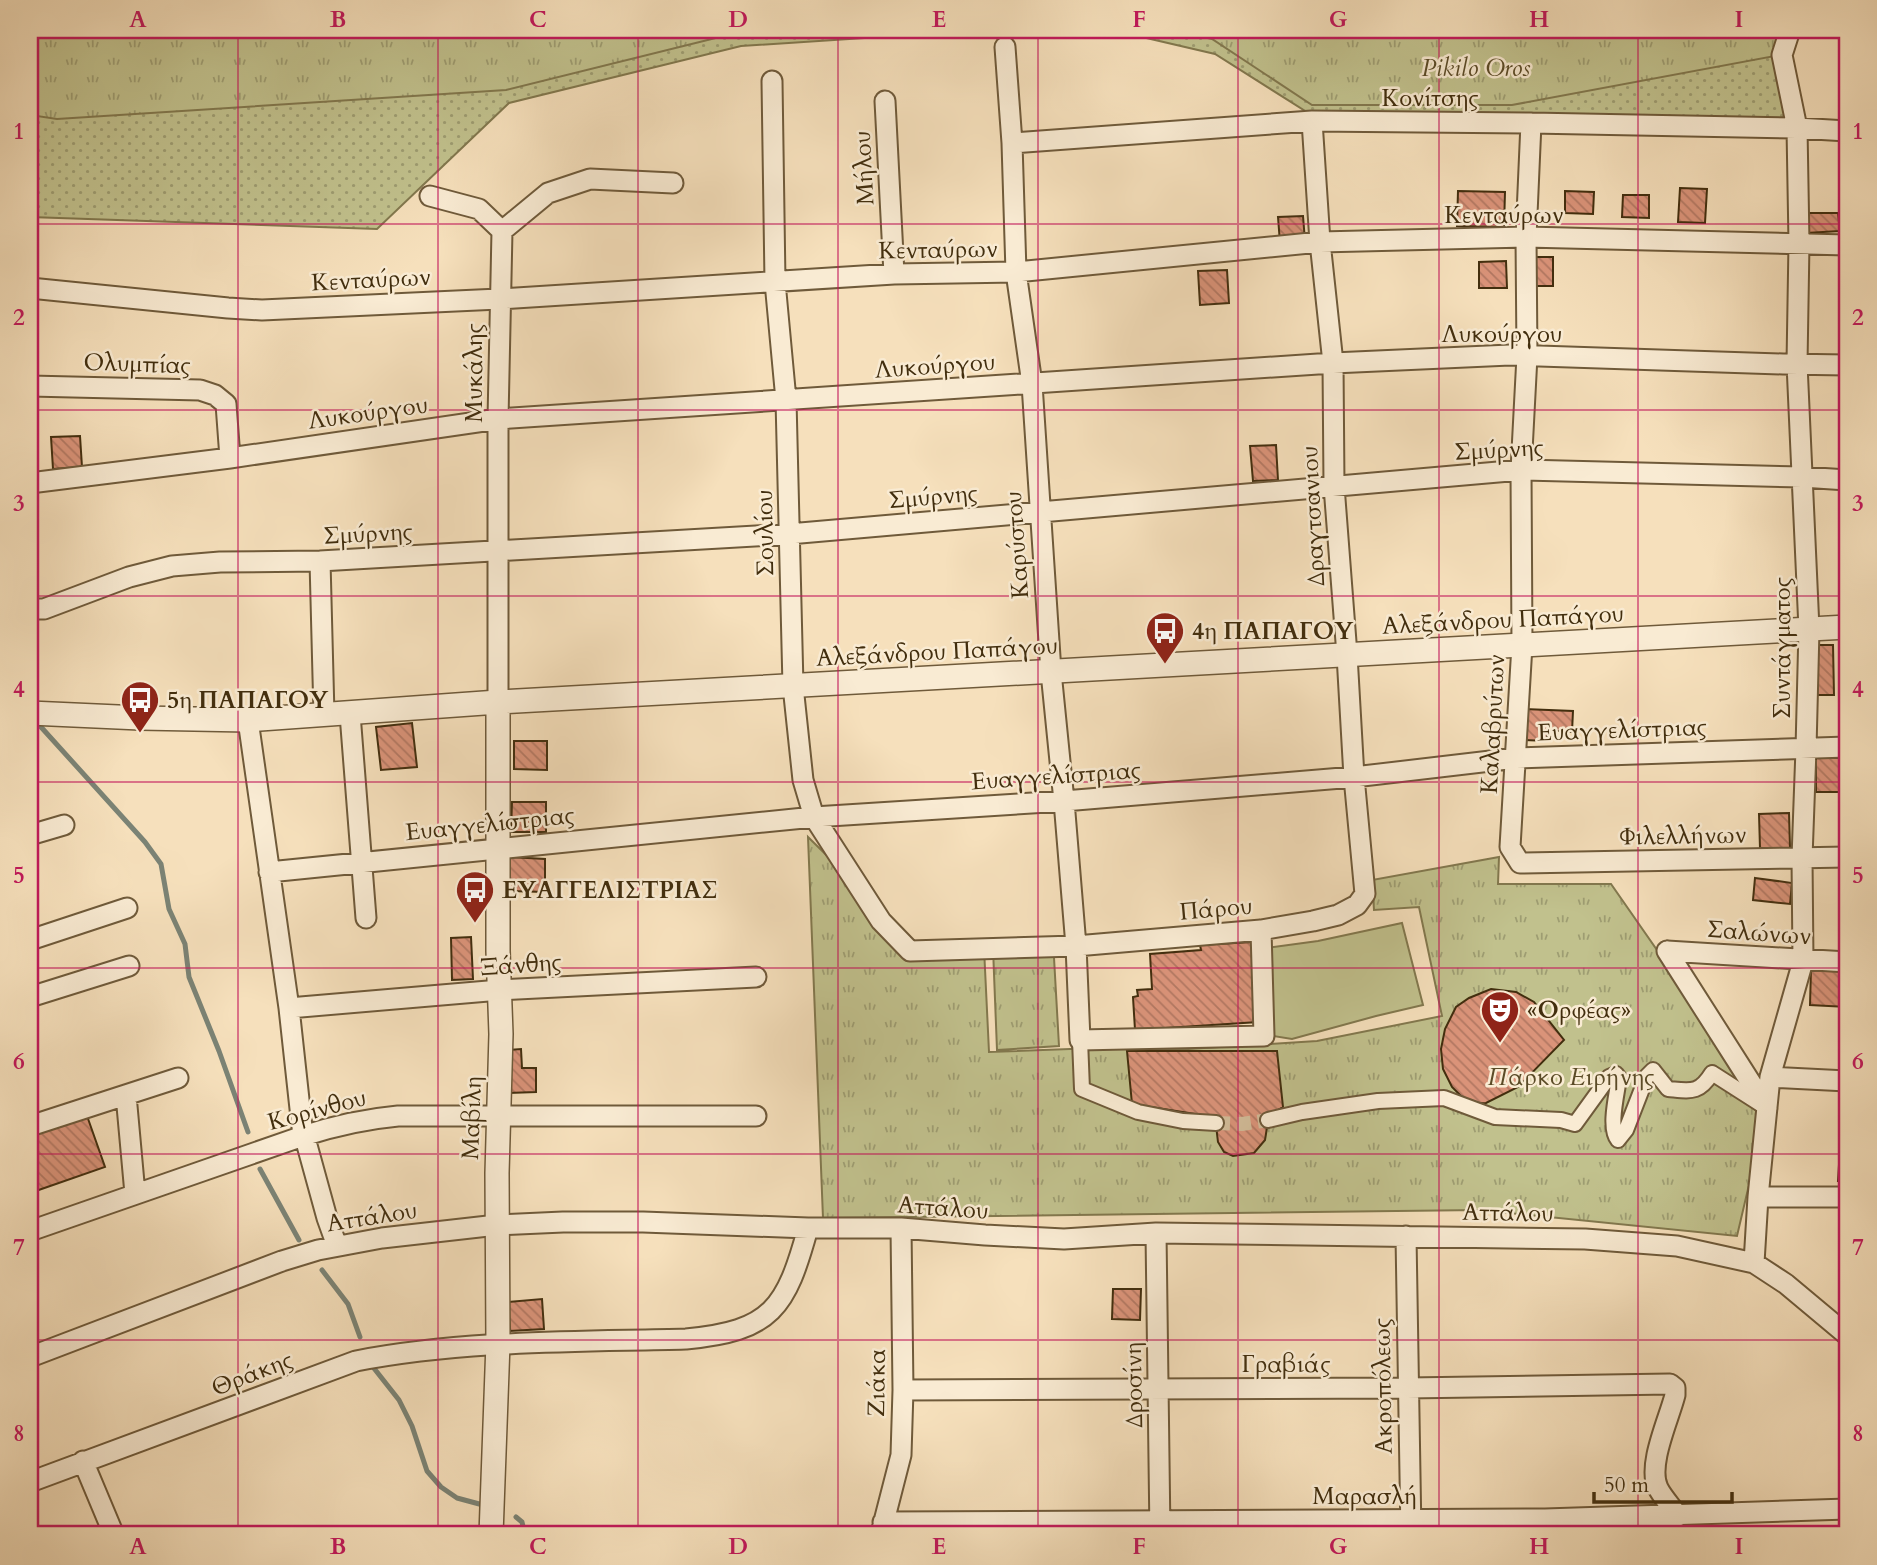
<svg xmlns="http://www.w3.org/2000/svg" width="1877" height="1565" viewBox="0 0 1877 1565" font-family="Cardo,serif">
<defs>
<pattern id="grass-dots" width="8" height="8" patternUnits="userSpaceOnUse" patternTransform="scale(1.75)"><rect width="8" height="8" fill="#c1c18d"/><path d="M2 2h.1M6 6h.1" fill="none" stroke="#9e9d72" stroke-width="1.8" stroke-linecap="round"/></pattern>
<pattern id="park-tufts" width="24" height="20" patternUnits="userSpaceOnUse" patternTransform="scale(1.75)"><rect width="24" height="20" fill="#c1c18d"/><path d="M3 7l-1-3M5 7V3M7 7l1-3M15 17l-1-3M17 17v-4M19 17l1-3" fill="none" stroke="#9e9d72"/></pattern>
<pattern id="building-back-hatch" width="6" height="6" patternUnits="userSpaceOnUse" patternTransform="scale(1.75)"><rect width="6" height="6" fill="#da9379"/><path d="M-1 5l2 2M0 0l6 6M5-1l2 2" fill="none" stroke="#b27862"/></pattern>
</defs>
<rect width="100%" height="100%" fill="#f6e0bc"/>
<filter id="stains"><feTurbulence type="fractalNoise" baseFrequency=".00286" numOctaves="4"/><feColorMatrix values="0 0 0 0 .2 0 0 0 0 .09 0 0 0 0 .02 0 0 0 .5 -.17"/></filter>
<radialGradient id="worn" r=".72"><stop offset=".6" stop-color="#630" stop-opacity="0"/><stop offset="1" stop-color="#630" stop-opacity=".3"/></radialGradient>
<path fill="url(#grass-dots)" stroke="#82784e" stroke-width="2" d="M30,30H986L741,46L509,103L377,229L30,217Z
M1112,30H1783L1788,122L1310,114L1215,54Z"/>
<path fill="url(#park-tufts)" stroke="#82784e" stroke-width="2" d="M30,30H748L506,90L57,119L30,115Z
M1170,30H1783L1775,56L1512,105H1312L1212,39Z
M808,837L923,950L984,948L989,1052L1124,1047L1125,1049L1172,1050L1317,1041L1442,1016L1419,907L1374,910L1372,880L1499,857L1498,884H1611L1767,1108L1737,1236L1480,1210L823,1218Z
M1053,940L1059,1046L997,1050L993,948Z"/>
<path fill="#c1c18d" stroke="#82784e" stroke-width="2" d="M1402,923L1423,1005L1376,1016L1292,1039L1273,1036L1267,948L1318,941Z"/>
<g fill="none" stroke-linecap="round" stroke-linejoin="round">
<path stroke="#7b8375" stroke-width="5" d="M41,727L145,842L161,864L169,909L185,944L189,977L219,1051L248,1132
M260,1169L299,1240
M322,1270L348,1304L360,1337
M373,1367L399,1400L412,1426L427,1471L441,1487L457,1498L483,1505
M516,1517L522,1522L525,1535"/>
</g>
<path fill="url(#building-back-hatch)" stroke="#422e0e" stroke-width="2" d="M1680,188L1707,189L1705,223L1678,222Z
M1458,191L1505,192L1504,227L1457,226Z
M1565,191L1594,192L1593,214L1565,213Z
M1623,195H1649V218L1622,217Z
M1804,213H1838L1840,231L1806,233Z
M1303,216L1305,241L1280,243L1278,217Z
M1533,257H1553V286H1533Z
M1506,261L1507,288H1479V262Z
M1227,270L1229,303L1200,305L1198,271Z
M80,436L82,467L53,469L51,437Z
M1276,445L1278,480L1253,481L1250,446Z
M1844,564H1847V605H1846Z
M1809,645H1833L1834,695H1810Z
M1523,709L1573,711L1572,732L1547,730V741L1521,740Z
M412,723L417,767L381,770L376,727Z
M514,741H547V770L514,769Z
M1816,758H1847V792H1816Z
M512,802H546V832H511Z
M1789,813L1790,848H1760L1759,814Z
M510,857L545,859V892L509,891Z
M1755,878L1792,883L1790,904L1753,900Z
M471,937L473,979L452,980L451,938Z
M1252,942L1258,1022L1135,1030L1133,997L1138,996L1137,990L1152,989L1150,954L1201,950L1200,945Z
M1811,969L1847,971V1007L1810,1005Z
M1491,989L1516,992L1534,1002L1564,1040L1518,1087L1486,1103L1469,1104L1452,1087L1443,1069L1441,1049L1445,1029L1456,1007L1469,998Z
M521,1049L522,1068H536V1092L508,1093L507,1050Z
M1127,1051H1277L1283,1107L1269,1115L1265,1140L1254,1153L1233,1156L1224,1152L1218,1142L1215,1117L1132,1104Z
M86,1113L105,1167L30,1193V1132Z
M1840,1148H1847V1182L1838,1181Z
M1113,1289H1141L1140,1320L1112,1319Z
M542,1299L544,1329L510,1331L508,1302Z"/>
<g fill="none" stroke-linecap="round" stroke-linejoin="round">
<path stroke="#d2bc99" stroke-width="14" stroke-dasharray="14 7" stroke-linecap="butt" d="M1216,1123L1242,1124L1268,1120"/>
<g stroke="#6f5a3a" stroke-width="18">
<path id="pedestrian" d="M1080,1040L1082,1089L1138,1112L1183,1121L1216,1123
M1268,1120L1302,1112L1378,1101L1444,1098L1495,1117L1561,1120L1575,1124L1609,1077L1616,1074L1619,1078C1617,1094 1608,1128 1618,1140L1626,1130L1647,1076L1653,1070L1668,1089C1691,1091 1699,1094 1712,1073L1762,1105"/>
</g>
<g stroke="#6f5a3a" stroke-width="23">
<path id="minor" d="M1005,47L1012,143L1016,272L1032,384L1051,672L1064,801L1076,946L1080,1040L1264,1036L1261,930
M772,81L775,282L786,400L793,686L803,780L814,817L881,921L910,951L1076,946L1261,930L1313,921L1338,915L1357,905L1365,894L1354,777L1347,655L1334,486L1333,363L1320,242L1312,121
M885,101L894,274
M1531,123L1526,237L1527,356L1521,470L1522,645L1510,847L1520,863L1847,857
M1012,143L1312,121L1531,123L1797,128L1847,131
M430,196L479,209L502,231
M30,288L228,308L262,310L499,299L894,274L1016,272L1320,242L1526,237L1847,245
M30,386L200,390L215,395L226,404L230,458
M30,483L230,458L498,419L1333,363L1510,355L1783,364L1847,365
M320,561L324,715
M30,609H44L129,577L172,566L220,562L320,561L789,534L1521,470L1802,477L1847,480
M498,702V419L502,231L548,193L590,179L673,183
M350,714L366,918
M248,720L289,1008L302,1127L327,1218L337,1246
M30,835L64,825
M269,872L814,817L1064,801L1354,777L1516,758L1847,747
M30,940L127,908
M1667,951L1767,1108
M1667,951L1847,962
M30,997L129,966
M289,1008L500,990L756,977
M1770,1077L1847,1081
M126,1095L135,1194
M30,1126L178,1078
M1758,1197H1847
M30,1231L303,1136C334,1126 365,1119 398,1116H756
M1156,1233L1160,1535
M1406,1236L1411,1535
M1754,1263L1758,1197L1770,1077L1803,961L1802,858L1806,749L1809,629L1797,364L1799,243L1797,128L1782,55L1790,30
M30,1357L282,1261L318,1250L382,1238L497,1225L563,1222H643L808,1228H901L985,1235L1064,1239L1156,1233L1585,1239L1677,1246L1754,1263L1786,1284L1847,1335
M903,1390L1407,1388L1670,1384L1675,1388V1395C1669,1419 1647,1465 1658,1488C1663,1498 1672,1507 1678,1516
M83,1461L114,1535
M30,1482L356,1361C465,1340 576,1342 686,1339C772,1331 786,1308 808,1228
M883,1522L1545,1519L1847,1509
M881,1533L901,1455L903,1390L901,1228"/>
</g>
<g stroke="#6f5a3a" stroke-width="26">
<path id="tertiary" d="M30,713L140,718L248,720L498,702L1847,627
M491,1535L498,1343L497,1173L501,1034L498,951V702"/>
</g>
<use href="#pedestrian" stroke="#f9ebd3" stroke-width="14"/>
<use href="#minor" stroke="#f9ebd3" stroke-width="19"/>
<use href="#tertiary" stroke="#f9ebd3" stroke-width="23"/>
</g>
<path fill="none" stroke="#c2185b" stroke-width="2" stroke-opacity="0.55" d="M238,30V1535M438,30V1535M638,30V1535M838,30V1535M1038,30V1535M1238,30V1535M1439,30V1535M1638,30V1535M30,224H1847M30,410H1847M30,596H1847M30,782H1847M30,968H1847M30,1154H1847M30,1340H1847"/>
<defs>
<g id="bus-pin" transform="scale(2.0125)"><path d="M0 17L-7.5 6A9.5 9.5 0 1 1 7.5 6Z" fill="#8f2418" stroke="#f9ebd3"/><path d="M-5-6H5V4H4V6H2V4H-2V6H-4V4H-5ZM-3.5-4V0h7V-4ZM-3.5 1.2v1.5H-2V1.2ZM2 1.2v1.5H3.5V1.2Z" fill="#fff"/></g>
<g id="theatre-pin" transform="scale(2.0125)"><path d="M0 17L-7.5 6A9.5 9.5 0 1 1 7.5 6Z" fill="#8f2418" stroke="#f9ebd3"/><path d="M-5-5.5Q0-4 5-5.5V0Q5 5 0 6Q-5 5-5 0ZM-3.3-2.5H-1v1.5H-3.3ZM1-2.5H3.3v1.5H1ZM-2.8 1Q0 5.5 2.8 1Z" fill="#fff"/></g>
</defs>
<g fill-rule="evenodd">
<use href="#bus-pin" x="1165" y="631"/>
<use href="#bus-pin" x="140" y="700"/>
<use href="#bus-pin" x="475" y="890"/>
<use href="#theatre-pin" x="1500" y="1010"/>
</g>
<g text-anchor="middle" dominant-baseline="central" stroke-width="5" stroke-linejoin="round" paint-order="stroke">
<g font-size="24" font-style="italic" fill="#5b4b27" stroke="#f9ebd3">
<text x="1476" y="68">Pikilo Oros</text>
<text x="1571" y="1077">Πάρκο Ειρήνης</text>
</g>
<g font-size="24" fill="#422e0e" stroke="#f9ebd3">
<text x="1430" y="98">Κονίτσης</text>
<text transform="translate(864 168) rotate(-93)">Μήλου</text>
<text x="1504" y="215">Κενταύρων</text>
<text transform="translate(938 250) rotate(-1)">Κενταύρων</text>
<text transform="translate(371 280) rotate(-3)">Κενταύρων</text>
<text x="1502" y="334">Λυκούργου</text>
<text transform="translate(137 364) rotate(2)">Ολυμπίας</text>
<text transform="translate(935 366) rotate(-4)">Λυκούργου</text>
<text transform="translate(474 373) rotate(-90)">Μυκάλης</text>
<text transform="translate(368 413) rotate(-8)">Λυκούργου</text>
<text transform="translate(1499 450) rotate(-3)">Σμύρνης</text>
<text transform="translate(933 497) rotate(-5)">Σμύρνης</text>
<text transform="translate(1313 516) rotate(-93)">Δραγτσανιου</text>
<text transform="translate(765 533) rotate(-91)">Σουλίου</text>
<text transform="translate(368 534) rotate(-3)">Σμύρνης</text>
<text transform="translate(1017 545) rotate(-94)">Καρύστου</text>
<text transform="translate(1503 620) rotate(-3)">Αλεξάνδρου Παπάγου</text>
<text transform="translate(1782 648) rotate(-90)">Συντάγματος</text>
<text transform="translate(937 652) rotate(-3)">Αλεξάνδρου Παπάγου</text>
<text transform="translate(1493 724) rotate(-87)">Καλαβρύτων</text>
<text transform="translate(1622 730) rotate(-2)">Ευαγγελίστριας</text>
<text transform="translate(1056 776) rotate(-4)">Ευαγγελίστριας</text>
<text transform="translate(490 824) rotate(-6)">Ευαγγελίστριας</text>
<text transform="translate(1683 836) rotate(-1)">Φιλελλήνων</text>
<text transform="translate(1216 909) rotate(-5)">Πάρου</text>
<text transform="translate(1759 933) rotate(4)">Σαλώνων</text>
<text transform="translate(521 965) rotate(-4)">Ξάνθης</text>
<text transform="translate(317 1110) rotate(-15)">Κορίνθου</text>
<text transform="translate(472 1118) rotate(-88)">Μαβίλη</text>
<text transform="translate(943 1208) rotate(4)">Αττάλου</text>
<text transform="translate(1508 1213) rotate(1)">Αττάλου</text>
<text transform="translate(372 1217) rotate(-9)">Αττάλου</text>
<text x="1286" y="1364">Γραβιάς</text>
<text transform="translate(252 1374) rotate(-21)">Θράκης</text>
<text transform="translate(877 1383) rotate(-89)">Ζιάκα</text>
<text transform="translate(1134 1385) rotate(-91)">Δροσίνη</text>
<text transform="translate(1383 1386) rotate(-91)">Ακροπόλεως</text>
<text x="1365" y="1496">Μαρασλή</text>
</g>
<g font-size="24" font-weight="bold" fill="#422e0e" stroke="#f9ebd3" text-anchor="start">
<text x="1192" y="631">4η ΠΑΠΑΓΟΥ</text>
<text x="167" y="700">5η ΠΑΠΑΓΟΥ</text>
<text x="502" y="890">ΕΥΑΓΓΕΛΙΣΤΡΙΑΣ</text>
<text x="1527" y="1010">«Ορφέας»</text>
</g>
</g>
<rect width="1877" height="1565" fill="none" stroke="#f6e0bc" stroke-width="77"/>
<path d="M1594 1492v10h138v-10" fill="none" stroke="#422e0e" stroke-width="3.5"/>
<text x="1604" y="1492" font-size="21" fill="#422e0e" stroke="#f9ebd3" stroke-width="5" paint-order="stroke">50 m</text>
<rect x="38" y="38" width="1801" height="1488" fill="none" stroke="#c2185b" stroke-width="2.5"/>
<g font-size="23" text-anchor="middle" font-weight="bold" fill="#c2185b">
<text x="138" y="27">A</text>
<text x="338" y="27">B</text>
<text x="538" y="27">C</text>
<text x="738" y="27">D</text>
<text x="939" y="27">E</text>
<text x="1139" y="27">F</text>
<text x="1338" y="27">G</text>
<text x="1539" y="27">H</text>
<text x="1739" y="27">I</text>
<text x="19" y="139">1</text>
<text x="1858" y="139">1</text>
<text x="19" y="325">2</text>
<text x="1858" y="325">2</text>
<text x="19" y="511">3</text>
<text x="1858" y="511">3</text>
<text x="19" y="697">4</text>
<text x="1858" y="697">4</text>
<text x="19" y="883">5</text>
<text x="1858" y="883">5</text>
<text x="19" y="1069">6</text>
<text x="1858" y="1069">6</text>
<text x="19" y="1255">7</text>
<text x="1858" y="1255">7</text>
<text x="19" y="1441">8</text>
<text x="1858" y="1441">8</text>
<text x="138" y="1554">A</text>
<text x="338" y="1554">B</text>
<text x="538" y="1554">C</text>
<text x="738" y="1554">D</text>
<text x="939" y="1554">E</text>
<text x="1139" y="1554">F</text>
<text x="1338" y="1554">G</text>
<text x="1539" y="1554">H</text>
<text x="1739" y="1554">I</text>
</g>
<rect width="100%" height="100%" filter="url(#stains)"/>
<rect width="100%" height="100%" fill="url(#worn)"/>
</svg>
